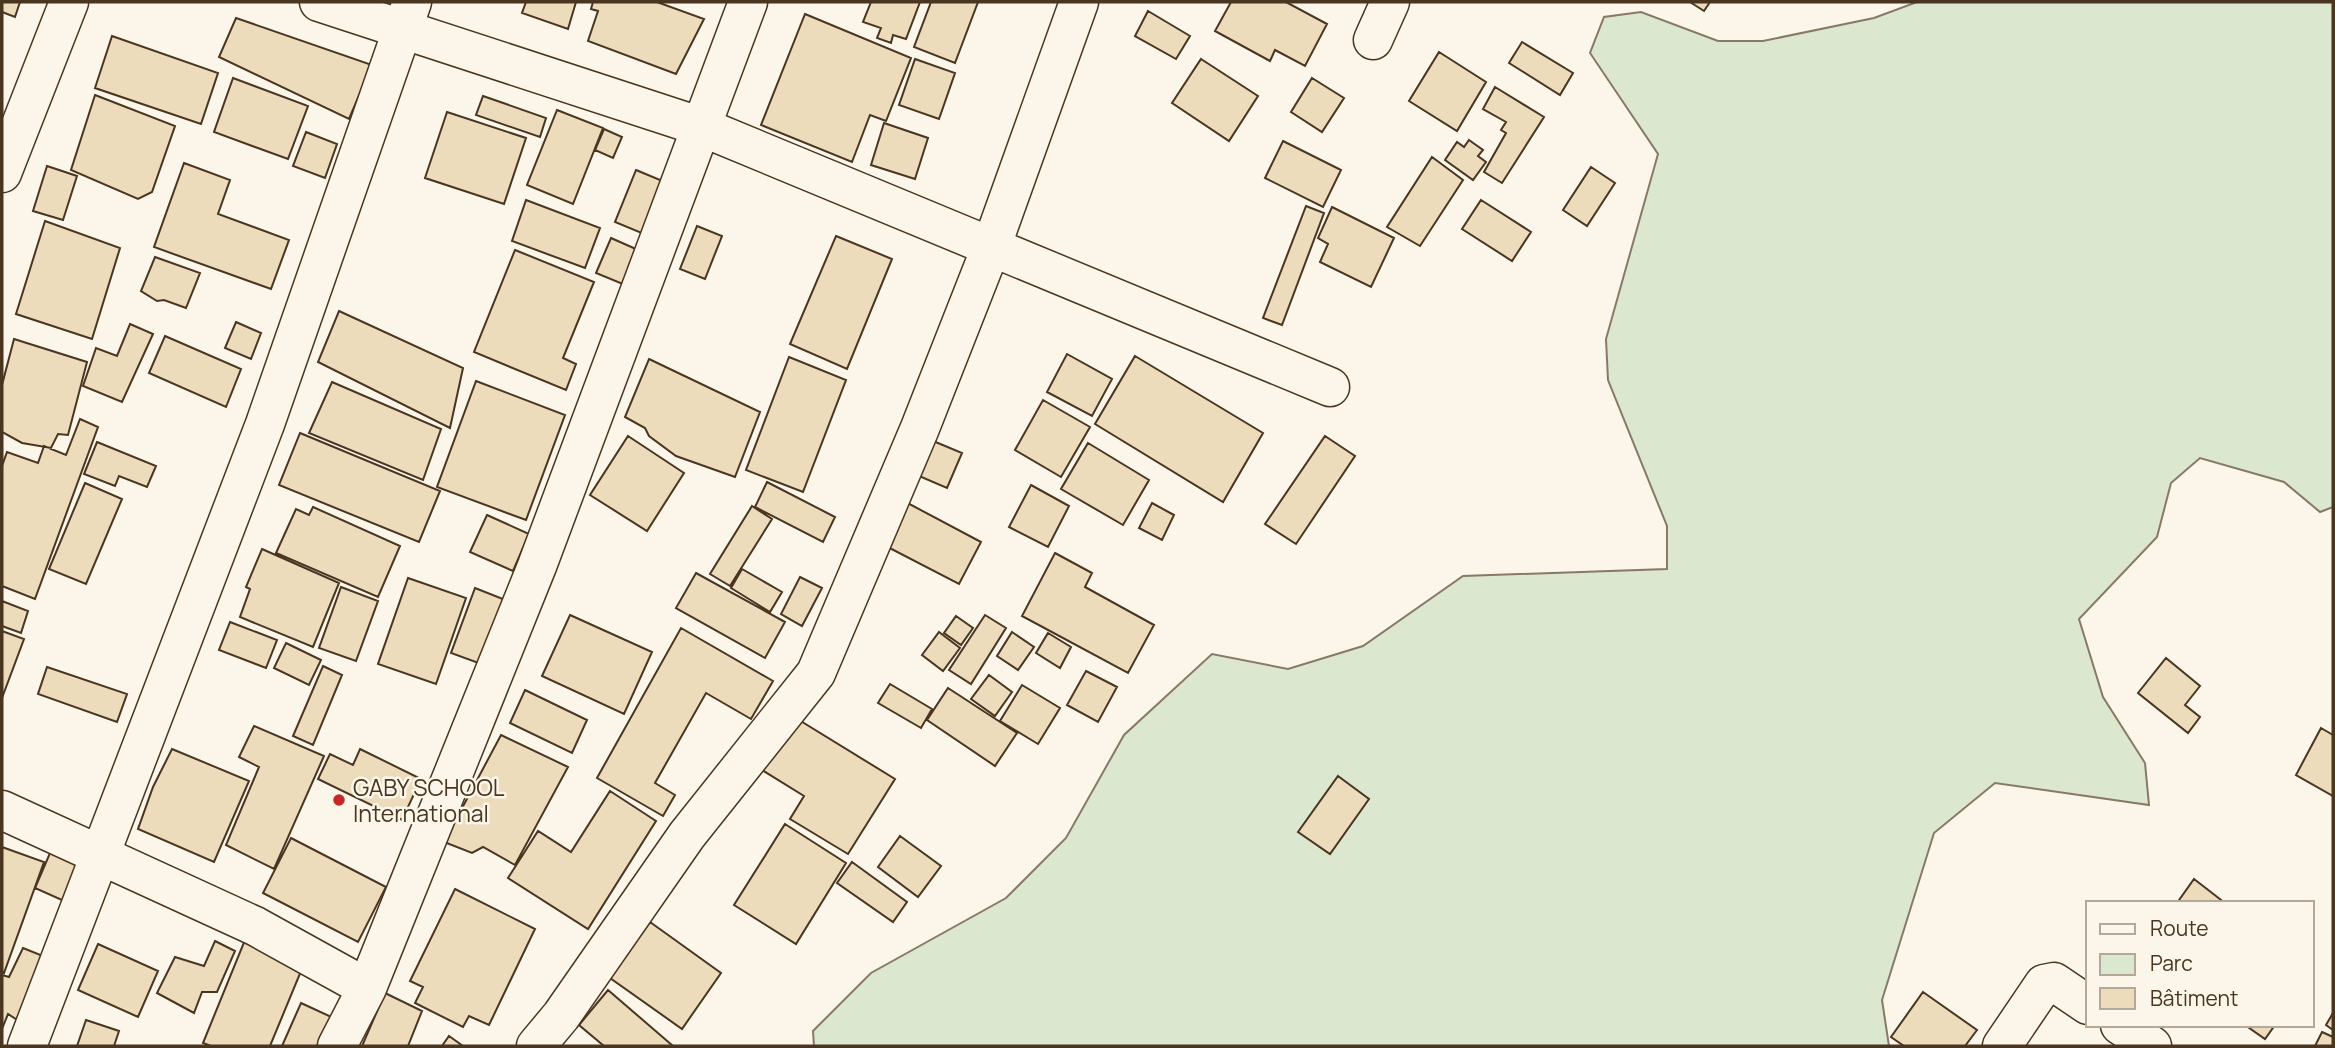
<svg xmlns="http://www.w3.org/2000/svg" width="2335" height="1048" viewBox="0 0 2335 1048" font-family="Manrope,sans-serif">
<rect width="100%" height="100%" fill="#fbf6e9"/>
<path fill="#dce7d0" stroke="#887966" stroke-width="2" d="M1917,2H2333V507L2320,512L2284,482L2200,458L2171,483L2157,537L2079,619L2103,697L2145,763L2149,805L1995,783L1934,833L1882,1000L1889,1046H814L813,1031L871,973L1006,898L1066,838L1124,735L1212,654L1288,669L1363,646L1463,576L1667,569V526L1608,380L1606,339L1658,154L1590,53L1604,17L1641,12L1718,41H1763L1874,18Z"/>
<path fill="#ecdcbc" stroke="#4a3520" stroke-width="2" d="M2,2H20L15,17L2,12Z
M526,2H576L568,29L522,13Z
M593,2H657L704,19L676,74L588,41L598,11L591,9Z
M871,2H920L906,39L893,35L891,43L877,38L881,28L863,22Z
M931,2H978L955,63L914,47Z
M1231,2H1286L1327,24L1305,66L1275,50L1270,61L1215,31Z
M1690,2H1710L1704,11Z
M1148,11L1190,36L1176,59L1135,36Z
M805,14L911,58L886,121L870,115L852,162L761,125Z
M236,18L372,65L349,119L219,57Z
M112,36L218,73L201,124L95,88Z
M1522,42L1573,73L1560,95L1509,63Z
M1439,52L1486,82L1457,131L1409,101Z
M915,59L955,73L939,119L899,105Z
M1201,59L1258,96L1229,141L1172,103Z
M233,78L308,106L288,159L214,132Z
M1312,78L1344,98L1322,132L1291,112Z
M1495,87L1544,117L1502,183L1484,172L1506,133L1501,130L1506,122L1483,109Z
M95,95L175,126L152,192L138,199L71,170Z
M483,96L546,118L540,137L476,115Z
M557,110L603,128L573,204L527,185Z
M447,112L526,138L504,204L425,178Z
M884,123L928,138L915,179L871,165Z
M604,129L622,137L613,158L595,150Z
M306,132L337,144L325,178L293,166Z
M1469,140L1483,150L1478,156L1486,162L1473,180L1445,160L1457,142L1464,147Z
M1283,141L1341,170L1323,207L1265,178Z
M1432,157L1463,180L1420,246L1387,227Z
M184,163L230,180L218,214L289,240L271,289L154,247Z
M47,166L77,176L63,220L33,211Z
M1591,167L1615,183L1587,226L1563,210Z
M636,170L665,182L644,234L615,222Z
M526,200L600,228L585,268L512,241Z
M1481,200L1531,232L1512,261L1462,229Z
M1306,206L1324,213L1282,325L1263,318Z
M1332,207L1394,238L1371,287L1320,262L1328,244L1318,238Z
M45,221L120,248L92,339L16,314Z
M697,226L722,236L705,279L680,269Z
M836,236L892,259L847,369L790,344Z
M611,238L645,253L630,287L596,273Z
M515,250L594,282L563,358L576,364L566,390L474,352Z
M155,257L200,273L186,308L164,300L157,301L141,291Z
M339,311L463,368L450,428L318,362Z
M236,322L261,333L251,359L225,348Z
M130,324L153,334L122,402L83,386L96,348L117,356Z
M165,336L241,369L226,407L149,373Z
M14,339L87,362L68,435L58,434L51,448L22,443L2,432V385Z
M1067,354L1112,379L1092,416L1047,392Z
M1135,356L1263,433L1223,502L1095,424Z
M789,357L846,380L803,492L746,470Z
M649,359L760,412L735,477L676,456L649,436L645,428L625,417Z
M476,381L565,415L526,520L437,487Z
M332,382L441,429L423,480L309,433Z
M1043,400L1090,427L1061,477L1015,450Z
M80,419L98,427L35,599L2,586V466L7,452L38,463L44,446L66,455Z
M300,433L440,491L419,542L279,485Z
M628,436L684,473L647,531L590,495Z
M1325,436L1355,456L1296,544L1265,524Z
M926,438L962,453L947,488L912,473Z
M97,442L156,466L147,487L119,476L115,486L84,474Z
M1088,443L1149,480L1123,525L1061,489Z
M767,482L835,517L823,542L755,507Z
M85,483L122,499L86,584L49,569Z
M1031,485L1069,506L1048,547L1009,527Z
M900,499L981,542L959,584L878,542Z
M1152,503L1174,515L1162,540L1139,528Z
M752,506L772,519L730,586L710,574Z
M313,507L400,546L378,597L276,553L296,509L309,515Z
M487,515L529,534L513,571L470,552Z
M262,549L339,583L313,647L240,617L250,589L246,587Z
M1055,553L1092,573L1085,587L1154,625L1128,673L1022,616Z
M742,569L782,592L770,612L731,588Z
M696,573L785,622L765,658L676,608Z
M800,577L822,588L802,626L781,614Z
M408,578L466,598L436,684L378,664Z
M341,587L378,601L356,661L319,648Z
M475,588L508,601L484,665L451,653Z
M2,601L28,611L21,633L2,626Z
M570,615L652,652L624,714L542,676Z
M985,615L1006,628L971,684L949,670Z
M956,616L973,628L961,645L944,633Z
M230,622L277,640L266,668L219,650Z
M681,628L773,681L751,719L706,693L655,783L675,795L663,816L597,778Z
M2,631L24,639L2,698Z
M939,632L960,648L943,671L922,655Z
M1012,632L1034,647L1018,670L997,656Z
M1048,633L1071,647L1060,668L1036,653Z
M286,643L321,660L309,685L274,668Z
M2166,658L2200,686L2185,705L2200,717L2188,733L2138,693Z
M323,666L342,675L313,745L293,736Z
M47,667L127,694L117,722L38,694Z
M1086,671L1117,687L1098,722L1067,705Z
M989,675L1012,692L995,716L971,699Z
M890,684L932,709L921,728L878,703Z
M1022,685L1060,708L1038,744L1000,721Z
M948,688L1017,733L995,766L927,720Z
M525,690L587,720L572,753L510,723Z
M786,712L895,779L848,854L790,819L804,796L754,765Z
M254,726L324,756L274,869L226,845L259,767L239,757Z
M2321,728L2333,735V796L2296,775Z
M501,735L568,767L515,865L483,847L472,853L444,842Z
M172,749L249,781L214,862L138,829L153,787Z
M360,749L421,779L402,820L318,779L330,754L353,765Z
M1338,776L1369,799L1330,854L1298,832Z
M610,791L656,821L588,929L508,878L538,831L571,852Z
M785,824L846,863L796,944L734,905Z
M900,836L941,866L918,897L878,867Z
M291,838L386,887L358,942L263,893Z
M53,846L82,859L64,901L35,888Z
M2,847L44,862L4,973L2,972Z
M852,862L907,902L893,922L837,883Z
M2194,879L2225,903H2177Z
M455,889L535,929L489,1025L469,1016L463,1027L415,1003L423,987L410,981Z
M650,922L721,973L682,1029L610,978Z
M247,935L306,959L270,1046H211L203,1043Z
M215,941L235,951L217,992H202L194,1013L157,993L175,957L204,966Z
M98,944L158,971L138,1017L78,990Z
M23,948L43,956L22,1023L8,1014L2,1029V975L9,977Z
M608,990L673,1046H604L579,1025Z
M1923,992L1977,1030L1965,1046H1904L1891,1037Z
M385,993L422,1011L408,1046H362Z
M301,1003L340,1021L329,1046H282Z
M2333,1013V1030L2326,1025Z
M86,1020L119,1031L114,1046H77Z
M2245,1025H2275L2265,1039Z
M2322,1032L2333,1037V1046H2315Z
M449,1036L463,1046H442Z"/>
<g fill="none" stroke-linecap="round" stroke-linejoin="round">
<g stroke="#4a3520" stroke-width="41">
<path id="minor" d="M319,2L702,127L1330,387
M1373,40L1390,2
M2,173L69,2
M2,810L255,926L367,988
M2120,1025L2152,1046
M27,1046L265,424L412,2
M337,1046L367,988L537,566L748,2
M536,1046L561,1016L687,835L816,673L920,428L992,245L1079,2
M2002,1046L2044,984L2054,982L2088,1005"/>
</g>
<use href="#minor" stroke="#fbf6e9" stroke-width="38"/>
</g>
<circle fill="#c62828" stroke="#fbf6e9" stroke-width="2.5" cx="339" cy="800" r="7"/>
<g text-anchor="middle" dominant-baseline="central" stroke-width="5" stroke-linejoin="round" paint-order="stroke">
<g font-size="23" fill="#4a3520" stroke="#fbf6e9" text-anchor="start">
<text x="353" y="787">GABY SCHOOL<tspan x="353" dy="26">International</tspan></text>
</g>
</g>
<rect width="2335" height="1048" fill="none" stroke="#4a3520" stroke-width="7"/>
<rect x="2086" y="901" width="228" height="126" fill="#fbf6e9" stroke="#b4a999" stroke-width="2"/>
<rect x="2100" y="924" width="35" height="10" fill="#fbf6e9" stroke="#b4a999" stroke-width="2"/>
<text x="2150" y="936" font-size="21" fill="#4a3520">Route</text>
<rect x="2100" y="954" width="35" height="21" fill="#dce7d0" stroke="#b4a999" stroke-width="2"/>
<text x="2150" y="971" font-size="21" fill="#4a3520">Parc</text>
<rect x="2100" y="988" width="35" height="21" fill="#ecdcbc" stroke="#b4a999" stroke-width="2"/>
<text x="2150" y="1006" font-size="21" fill="#4a3520">Bâtiment</text>
</svg>
